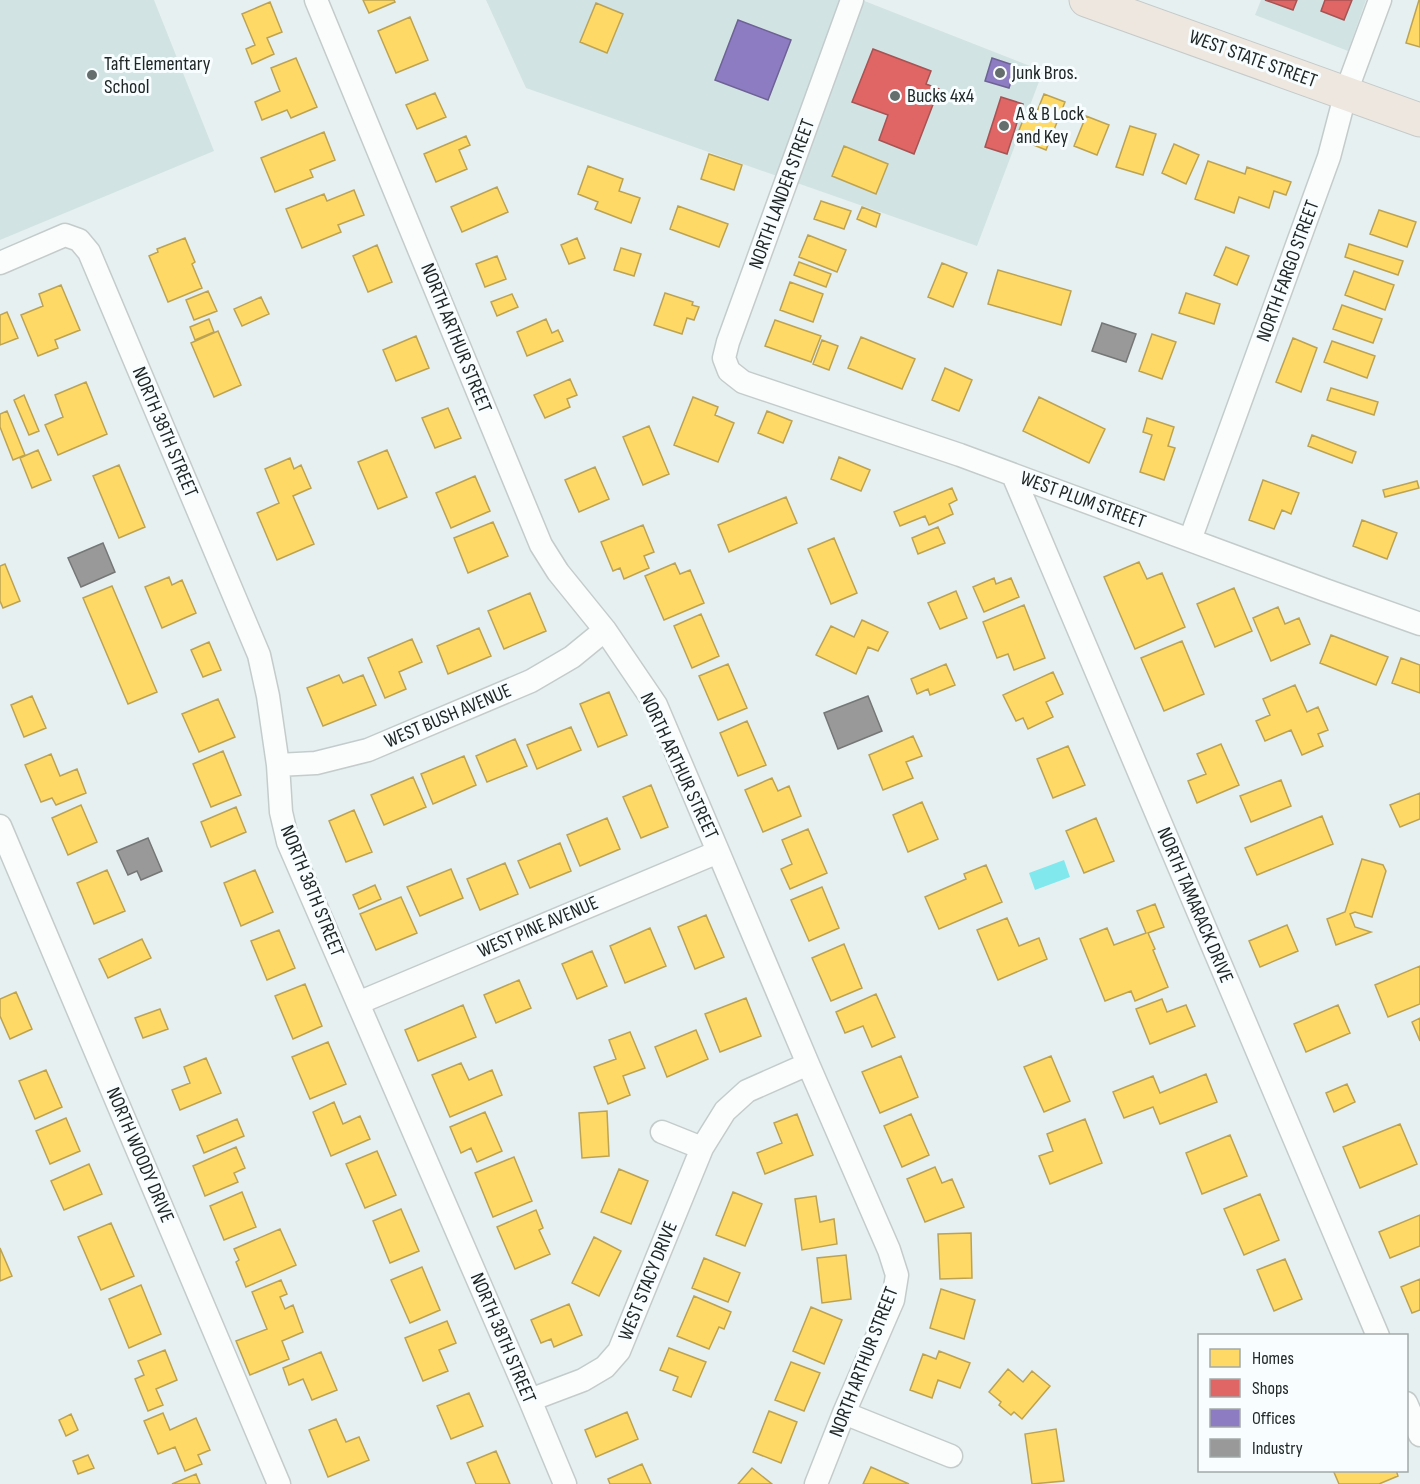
<svg xmlns="http://www.w3.org/2000/svg" width="1420" height="1484" viewBox="0 0 1420 1484" font-family="'Sofia Sans Condensed',sans-serif">
<rect width="100%" height="100%" fill="#e7f0f0"/>
<path fill="#d2e3e4" d="M0,0H154L214,151L0,240Z
M486,0H862L1043,71L977,246L526,88Z
M1261,0H1366L1348,51L1255,15Z"/>
<path fill="#81e8ee" d="M1064,860L1070,877L1035,890L1029,873Z"/>
<path fill="#ffd966" stroke="#bca353" stroke-width="1.5" d="M363,0H394L395,2L369,13Z
M1419,0H1420V47L1406,43Z
M270,2L282,32L267,38L274,54L252,64L246,49L255,45L242,14Z
M596,3L623,14L607,53L580,42Z
M410,17L428,60L396,73L378,31Z
M296,58L317,107L291,118L287,110L262,120L255,102L280,91L271,68Z
M435,93L446,117L417,129L406,105Z
M1044,94L1065,102L1046,150L1016,138L1025,115L1034,119Z
M1086,116L1109,125L1097,155L1074,146Z
M1130,126L1156,134L1143,175L1116,167Z
M324,132L335,160L310,170L313,177L275,192L261,158Z
M466,136L470,145L459,150L467,169L436,182L424,154Z
M1174,144L1199,155L1186,184L1162,173Z
M844,146L888,164L876,194L832,176Z
M709,154L742,165L734,190L701,179Z
M1208,161L1245,174L1247,167L1291,182L1286,195L1274,191L1269,208L1239,197L1234,213L1195,199Z
M588,166L623,179L619,191L640,198L631,223L595,209L598,202L578,194Z
M497,187L508,212L462,232L451,207Z
M354,190L364,215L338,225L341,232L302,248L286,209L324,194L327,201Z
M821,201L851,211L844,229L814,219Z
M678,206L728,224L719,247L670,229Z
M862,207L880,214L876,227L857,219Z
M1379,210L1416,222L1407,247L1370,234Z
M808,235L846,250L837,272L799,257Z
M185,238L195,262L192,264L202,288L168,302L149,256L158,252L157,249Z
M577,238L585,258L569,264L561,245Z
M1349,244L1403,261L1398,275L1345,257Z
M377,245L392,282L368,292L353,256Z
M1226,247L1249,256L1237,285L1214,275Z
M621,248L641,254L634,276L614,270Z
M497,256L506,279L485,287L476,264Z
M799,262L831,274L826,287L794,275Z
M942,263L967,273L953,307L928,297Z
M998,270L1071,291L1061,325L988,304Z
M1354,271L1394,285L1385,310L1345,295Z
M790,282L823,294L813,322L780,310Z
M61,285L80,330L55,340L58,348L38,356L21,315L43,306L39,294Z
M208,291L217,311L194,320L186,300Z
M665,293L693,302L692,305L699,307L694,320L687,318L682,334L654,325Z
M1186,293L1220,304L1214,324L1179,313Z
M512,294L518,307L497,316L491,302Z
M261,297L269,314L242,326L234,309Z
M1342,305L1382,319L1373,343L1333,329Z
M7,312L18,338L0,345V315Z
M209,319L214,332L195,340L190,327Z
M546,319L552,333L558,330L563,341L527,356L517,332Z
M775,320L821,336L811,362L765,346Z
M218,331L241,385L214,397L191,343Z
M1152,334L1176,342L1162,379L1139,371Z
M416,336L429,368L396,381L383,350Z
M861,337L915,359L902,389L848,368Z
M1293,338L1317,348L1301,392L1276,382Z
M822,340L838,346L829,370L813,364Z
M1332,341L1375,356L1367,378L1324,362Z
M945,368L972,380L959,411L932,400Z
M570,379L577,395L567,399L570,407L545,418L534,395Z
M86,382L107,434L58,455L45,425L63,417L55,395Z
M1331,388L1378,402L1374,415L1327,400Z
M24,395L39,431L29,435L14,400Z
M693,397L718,407L715,415L734,423L718,462L674,445Z
M1039,397L1105,429L1089,463L1023,431Z
M448,408L461,438L435,448L422,418Z
M7,411L25,455L13,460L0,427V414Z
M767,411L792,421L783,443L758,433Z
M1147,418L1174,427L1168,446L1175,448L1164,480L1140,472L1152,435L1143,432Z
M649,426L669,474L643,485L623,437Z
M1312,435L1356,452L1352,463L1308,446Z
M38,450L51,480L32,488L20,458Z
M387,450L407,497L378,509L358,462Z
M839,457L870,470L861,491L831,479Z
M290,458L294,469L301,465L311,488L293,496L314,544L277,560L257,513L279,503L265,469Z
M119,465L145,527L119,538L93,476Z
M595,467L609,499L579,512L565,480Z
M475,476L490,511L451,528L436,493Z
M1263,480L1299,493L1291,514L1282,510L1274,529L1249,520Z
M1417,481L1419,488L1385,497L1383,490Z
M952,488L957,500L949,504L953,514L929,525L925,516L900,526L894,512Z
M786,497L797,523L729,552L718,525Z
M1362,520L1397,533L1387,559L1353,546Z
M493,522L508,556L468,573L454,538Z
M643,525L654,552L644,556L649,568L624,579L620,568L613,571L601,542Z
M938,527L945,543L918,554L912,538Z
M834,538L857,593L831,604L808,549Z
M1139,562L1147,579L1162,573L1185,627L1135,649L1104,577Z
M675,563L680,574L690,570L704,603L664,620L645,576Z
M5,564L20,601L3,608L0,601V566Z
M169,577L172,585L182,580L196,613L162,628L145,587Z
M994,578L996,584L1011,578L1019,597L984,612L973,587Z
M112,586L157,692L128,704L83,598Z
M1234,588L1252,631L1215,647L1197,604Z
M956,591L967,618L940,629L928,603Z
M530,593L546,631L504,649L488,611Z
M1024,605L1045,658L1014,670L1008,654L997,658L983,622Z
M1278,607L1285,624L1299,618L1310,644L1271,661L1253,618Z
M701,614L719,656L692,668L674,626Z
M862,620L888,632L878,651L868,647L856,674L816,655L831,626L854,637Z
M479,628L491,656L448,674L437,646Z
M1331,635L1388,657L1376,685L1320,663Z
M412,639L422,662L399,672L406,689L385,698L368,658Z
M1182,641L1204,694L1164,711L1141,658Z
M209,642L221,670L203,677L191,650Z
M1401,658L1420,665V693L1392,683Z
M728,664L747,708L718,720L699,676Z
M946,664L955,685L930,695L928,689L917,694L911,679Z
M1053,672L1063,694L1046,702L1053,717L1028,729L1023,718L1016,721L1003,695Z
M339,675L343,683L363,675L376,705L323,726L307,688Z
M1295,685L1307,712L1318,707L1328,730L1318,734L1323,746L1302,755L1291,730L1265,741L1256,721L1270,715L1263,699Z
M609,692L627,735L598,747L580,704Z
M32,696L46,728L24,737L11,705Z
M218,699L235,737L199,752L182,714Z
M747,721L766,765L738,776L720,733Z
M571,727L581,750L537,769L527,745Z
M913,736L922,756L906,762L913,778L883,790L869,755Z
M515,739L527,766L487,782L476,756Z
M1221,744L1239,785L1197,803L1188,781L1206,774L1197,754Z
M1068,746L1085,785L1053,798L1037,759Z
M223,751L241,795L211,807L193,764Z
M51,754L60,776L77,769L86,793L56,805L52,798L41,802L25,765Z
M464,756L476,785L433,804L421,774Z
M413,777L426,807L384,825L371,795Z
M772,778L778,791L789,786L801,816L763,832L745,790Z
M1281,780L1291,806L1251,822L1240,796Z
M651,785L668,827L641,838L623,797Z
M1420,793V819L1400,827L1390,805Z
M922,802L938,839L908,852L893,815Z
M81,805L97,842L68,855L52,818Z
M236,807L246,832L211,847L201,822Z
M354,810L372,852L346,862L329,821Z
M1322,816L1333,844L1257,875L1245,848Z
M607,818L620,849L580,866L567,835Z
M1096,818L1114,861L1084,873L1066,831Z
M808,829L827,873L790,889L781,869L792,864L782,840Z
M560,843L571,871L530,888L518,861Z
M1362,859L1383,865L1386,871L1372,917L1355,912L1350,914L1355,927L1371,932L1336,945L1327,919L1345,912Z
M505,863L518,894L480,910L467,879Z
M986,865L1002,902L939,929L925,897L966,879L964,874Z
M451,869L463,898L420,916L407,887Z
M107,870L125,911L94,924L77,883Z
M255,870L273,912L241,926L224,883Z
M375,885L381,899L359,909L353,895Z
M822,887L839,928L809,941L791,900Z
M401,897L417,933L376,950L360,914Z
M1155,904L1164,927L1148,933L1155,949L1153,950L1168,987L1135,1001L1131,991L1105,1001L1080,939L1107,928L1114,945L1146,933L1137,911Z
M706,915L724,957L695,969L678,927Z
M1007,918L1019,946L1039,938L1047,959L998,980L977,930Z
M1287,925L1298,951L1260,967L1249,941Z
M650,928L666,966L625,983L610,946Z
M279,930L295,968L267,980L251,941Z
M142,939L151,958L108,978L99,959Z
M844,944L862,988L831,1001L812,958Z
M592,951L607,986L577,999L562,964Z
M1420,966V1004L1388,1017L1375,985Z
M519,980L531,1008L496,1023L484,995Z
M305,984L322,1026L293,1039L275,996Z
M16,992L32,1029L10,1039L0,1016V999Z
M876,994L895,1037L872,1047L863,1026L845,1033L836,1012Z
M746,998L761,1036L720,1052L705,1014Z
M1162,999L1167,1012L1186,1005L1195,1026L1150,1044L1136,1009Z
M463,1005L476,1037L418,1061L405,1030Z
M1338,1005L1350,1033L1306,1052L1294,1024Z
M160,1009L168,1029L143,1038L135,1018Z
M1420,1018V1041L1412,1022Z
M696,1030L708,1059L667,1077L655,1047Z
M630,1032L645,1068L623,1076L630,1095L608,1104L594,1067L616,1059L609,1040Z
M328,1042L346,1084L310,1099L292,1057Z
M901,1056L918,1097L880,1113L862,1072Z
M1051,1056L1070,1101L1044,1112L1024,1067Z
M206,1058L221,1093L180,1110L172,1090L190,1083L184,1067Z
M461,1063L469,1080L492,1070L502,1095L450,1117L432,1075Z
M46,1070L62,1107L35,1119L19,1081Z
M1206,1074L1217,1102L1160,1124L1153,1107L1124,1118L1113,1092L1153,1076L1160,1093Z
M1347,1084L1355,1102L1334,1112L1326,1093Z
M334,1102L343,1124L360,1116L370,1139L331,1156L313,1112Z
M607,1111L609,1156L582,1158L579,1113Z
M485,1112L502,1151L477,1162L471,1148L461,1153L450,1127Z
M797,1114L813,1155L765,1174L757,1153L782,1143L774,1123Z
M911,1114L929,1155L902,1167L884,1126Z
M66,1118L80,1151L50,1164L36,1131Z
M237,1119L244,1136L204,1153L197,1136Z
M1085,1119L1102,1163L1050,1184L1039,1156L1053,1151L1047,1134Z
M1400,1124L1417,1164L1360,1188L1343,1147Z
M1230,1135L1247,1176L1202,1194L1186,1153Z
M236,1147L245,1168L234,1173L238,1182L205,1196L193,1166Z
M377,1151L396,1195L365,1208L346,1164Z
M514,1157L532,1201L493,1217L475,1173Z
M89,1164L102,1194L64,1210L51,1181Z
M935,1167L942,1183L952,1179L964,1207L925,1222L907,1179Z
M619,1169L648,1181L631,1224L601,1212Z
M242,1192L256,1227L224,1240L210,1206Z
M733,1192L762,1204L745,1246L716,1235Z
M1260,1194L1279,1240L1244,1255L1224,1209Z
M816,1196L820,1222L834,1219L837,1244L802,1250L795,1199Z
M401,1209L419,1251L390,1263L373,1221Z
M536,1210L543,1228L539,1230L550,1254L515,1269L497,1227Z
M1420,1215V1246L1390,1258L1379,1232Z
M111,1223L134,1276L101,1290L78,1237Z
M280,1229L296,1265L246,1287L236,1262L239,1260L234,1249Z
M971,1233L972,1278L940,1279L938,1234Z
M594,1237L621,1251L599,1296L572,1283Z
M0,1248L12,1276L0,1281Z
M846,1255L851,1299L822,1303L817,1258Z
M704,1258L740,1273L728,1302L692,1288Z
M1285,1259L1302,1299L1274,1311L1257,1270Z
M422,1267L440,1310L410,1323L391,1280Z
M1420,1279V1310L1412,1313L1401,1287Z
M281,1280L287,1294L280,1297L285,1309L293,1305L303,1332L282,1341L289,1359L250,1375L236,1341L267,1329L252,1292Z
M141,1285L161,1334L129,1348L109,1299Z
M941,1289L975,1300L964,1339L930,1328Z
M694,1296L731,1312L724,1329L719,1327L709,1349L677,1336Z
M569,1304L582,1335L554,1347L551,1339L541,1343L531,1320Z
M811,1307L842,1320L824,1364L793,1351Z
M447,1321L456,1343L439,1350L448,1371L423,1381L405,1338Z
M669,1348L706,1362L691,1397L673,1390L678,1377L660,1370Z
M165,1350L177,1380L156,1389L163,1405L148,1411L135,1379L144,1375L138,1361Z
M939,1351L970,1363L960,1388L938,1380L932,1398L910,1390L923,1354L936,1359Z
M321,1352L337,1390L312,1400L303,1379L289,1385L283,1368Z
M791,1362L820,1373L804,1411L775,1400Z
M1008,1369L1023,1382L1032,1371L1050,1386L1022,1419L1014,1412L1011,1415L999,1405L1001,1402L989,1392Z
M469,1393L483,1426L451,1439L437,1406Z
M769,1411L797,1422L781,1463L753,1452Z
M627,1412L638,1439L596,1457L585,1430Z
M163,1413L170,1430L196,1418L210,1450L198,1455L202,1464L185,1471L175,1447L158,1454L144,1421Z
M71,1414L78,1430L66,1436L59,1420Z
M336,1419L346,1442L359,1437L369,1460L328,1477L309,1430Z
M1056,1429L1064,1481L1032,1484L1025,1434Z
M496,1451L510,1484H476L467,1463Z
M88,1455L94,1468L78,1474L73,1461Z
M642,1464L651,1484H610L608,1479Z
M871,1467L909,1484H863Z
M752,1468L772,1484H738Z
M1333,1470H1396L1398,1476L1379,1484H1339Z
M196,1474L200,1484H172Z"/>
<path fill="#e06666" stroke="#a65353" stroke-width="1.5" d="M1265,0H1297L1293,10Z
M1325,0H1352L1344,20L1321,11Z
M873,49L931,71L926,84L939,89L914,154L879,140L888,115L852,102Z
M1001,97L1023,104L1007,154L985,147Z"/>
<path fill="#8e7cc3" stroke="#6d6294" stroke-width="1.5" d="M738,20L791,40L768,100L715,80Z
M992,58L1016,66L1009,88L985,81Z"/>
<path fill="#999" stroke="#757676" stroke-width="1.5" d="M1102,323L1136,334L1126,362L1092,351Z
M103,543L115,572L81,587L68,558Z
M868,696L882,731L838,749L824,713Z
M148,838L162,871L141,880L137,871L128,875L117,851Z"/>
<g fill="none" stroke-linecap="round" stroke-linejoin="round">
<g stroke="#c4cbcb" stroke-width="25">
<path id="street" d="M316,0L541,545L558,572L605,630L656,705L808,1064L889,1250L897,1275L893,1300L844,1413L816,1484
M852,0L728,342L724,358L729,371L743,382L960,455L1325,590L1420,624
M0,263L65,235L79,240L89,252L259,655L268,696L278,765L281,812L288,842L530,1400L565,1484
M1013,475L1378,1336
M1190,540L1329,157L1346,92L1380,0
M278,765L316,763L368,750L531,681L572,657L605,630
M0,826L279,1484
M358,1003L718,852
M662,1132L702,1148
M530,1400L583,1380L605,1367L619,1351L702,1148L725,1111L747,1091L808,1064
M1406,1403L1420,1435
M844,1413L951,1456"/>
</g>
<g stroke="#c5caca" stroke-width="35">
<path id="primary" d="M1086,0L1420,120"/>
</g>
<use href="#street" stroke="#fbfdfd" stroke-width="22"/>
<use href="#primary" stroke="#ede7df" stroke-width="33"/>
</g>
<g fill="#666d6d" stroke="#f8feff" stroke-width="2">
<circle cx="1000" cy="73" r="6"/>
<circle cx="92" cy="75" r="6"/>
<circle cx="895" cy="96" r="6"/>
<circle cx="1004" cy="126" r="6"/>
</g>
<g text-anchor="middle" dominant-baseline="central" stroke-width="6" stroke-linejoin="round" paint-order="stroke">
<g font-size="20" fill="#202626" stroke="#f8feff">
<text transform="translate(1253 59) rotate(20)">WEST STATE STREET</text>
<text transform="translate(782 194) rotate(-70)">NORTH LANDER STREET</text>
<text transform="translate(1288 271) rotate(-70)">NORTH FARGO STREET</text>
<text transform="translate(456 338) rotate(68)">NORTH ARTHUR STREET</text>
<text transform="translate(165 432) rotate(67)">NORTH 38TH STREET</text>
<text transform="translate(1083 500) rotate(20)">WEST PLUM STREET</text>
<text transform="translate(448 716) rotate(-23)">WEST BUSH AVENUE</text>
<text transform="translate(679 766) rotate(65)">NORTH ARTHUR STREET</text>
<text transform="translate(312 891) rotate(68)">NORTH 38TH STREET</text>
<text transform="translate(1195 905) rotate(67)">NORTH TAMARACK DRIVE</text>
<text transform="translate(538 927) rotate(-23)">WEST PINE AVENUE</text>
<text transform="translate(140 1155) rotate(67)">NORTH WOODY DRIVE</text>
<text transform="translate(648 1281) rotate(-68)">WEST STACY DRIVE</text>
<text transform="translate(503 1338) rotate(67)">NORTH 38TH STREET</text>
<text transform="translate(864 1362) rotate(-69)">NORTH ARTHUR STREET</text>
</g>
<g font-size="20" fill="#202626" stroke="#f8feff" text-anchor="start">
<text x="104" y="64">Taft Elementary<tspan x="104" dy="23">School</tspan></text>
<text x="1012" y="73">Junk Bros.</text>
<text x="907" y="96">Bucks 4x4</text>
<text x="1016" y="114">A &amp; B Lock<tspan x="1016" dy="23">and Key</tspan></text>
</g>
</g>
<rect x="1198" y="1334" width="210" height="138" fill="#f8feff" stroke="#a2a8a8" stroke-width="1.5"/>
<rect x="1210" y="1349" width="30" height="18" fill="#ffd966" stroke="#a2a8a8" stroke-width="1.5"/>
<text x="1252" y="1364" font-size="18" fill="#202626">Homes</text>
<rect x="1210" y="1379" width="30" height="18" fill="#e06666" stroke="#a2a8a8" stroke-width="1.5"/>
<text x="1252" y="1394" font-size="18" fill="#202626">Shops</text>
<rect x="1210" y="1409" width="30" height="18" fill="#8e7cc3" stroke="#a2a8a8" stroke-width="1.5"/>
<text x="1252" y="1424" font-size="18" fill="#202626">Offices</text>
<rect x="1210" y="1439" width="30" height="18" fill="#999999" stroke="#a2a8a8" stroke-width="1.5"/>
<text x="1252" y="1454" font-size="18" fill="#202626">Industry</text>
</svg>
